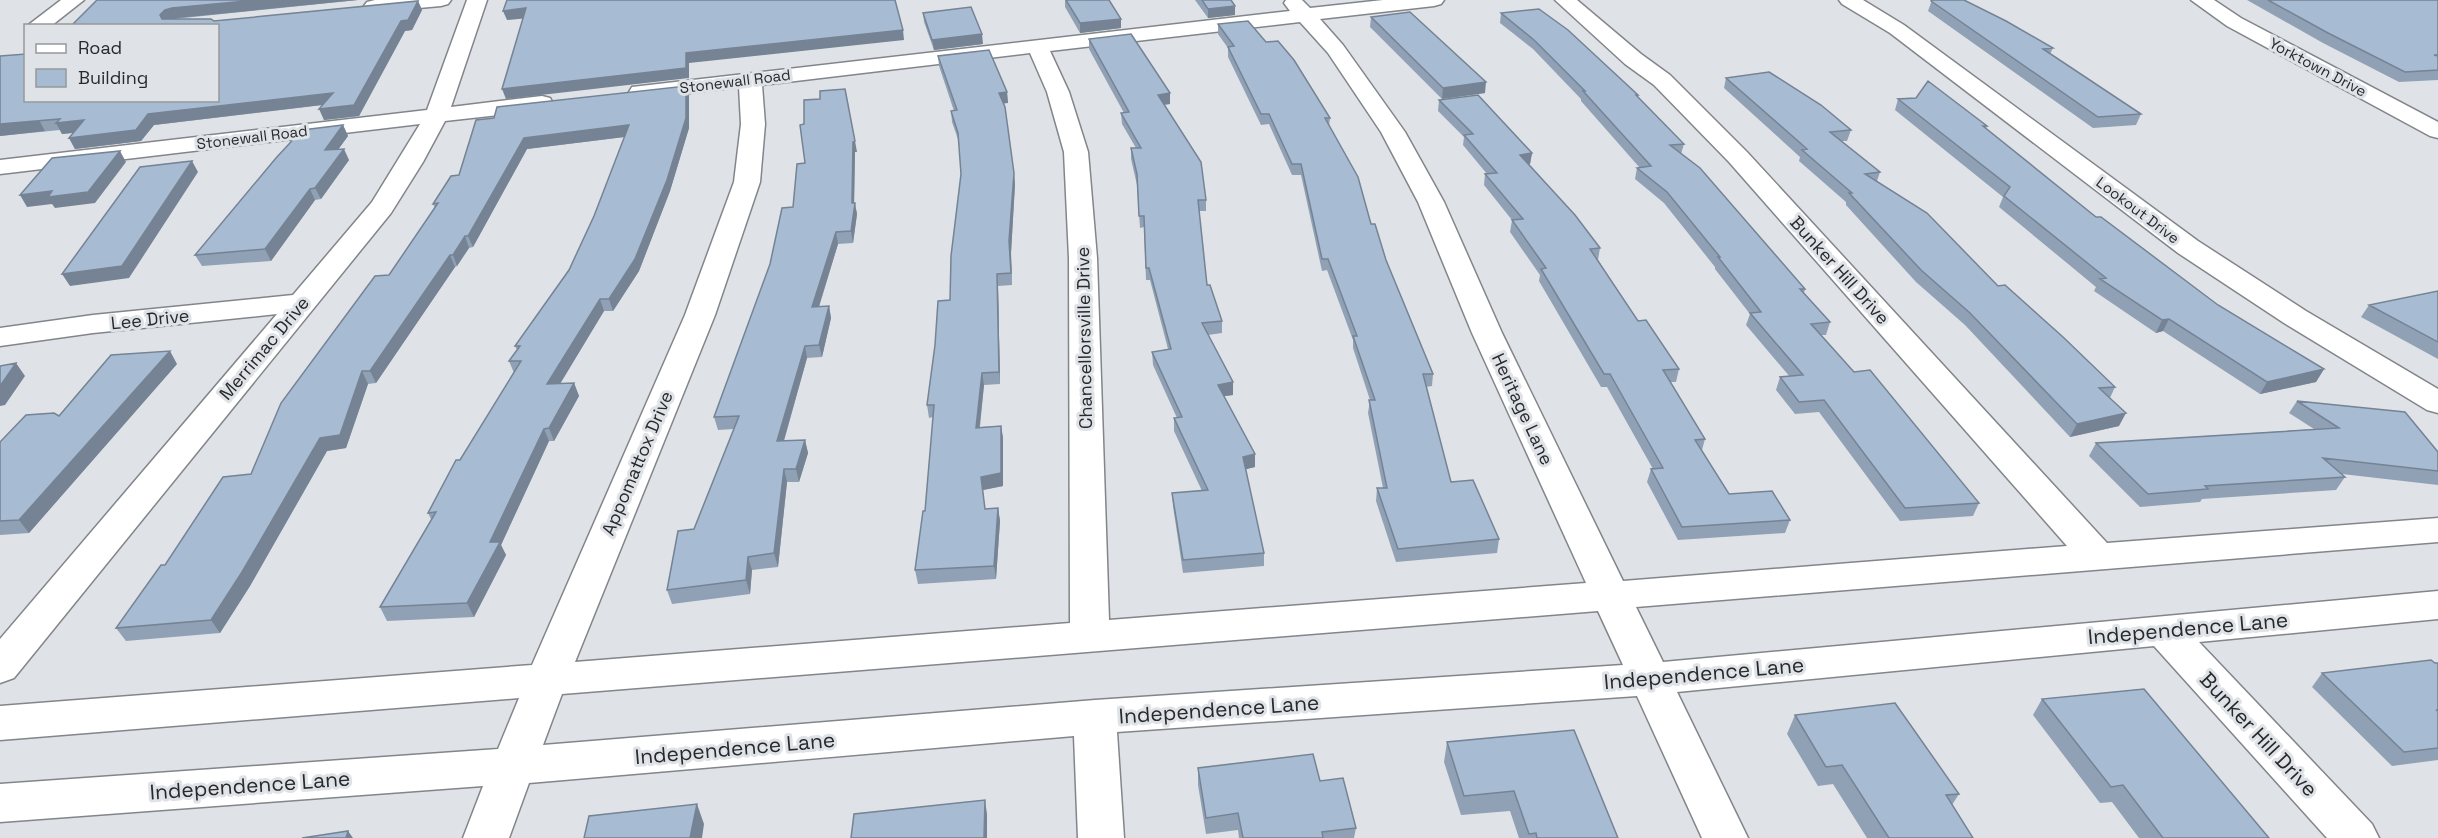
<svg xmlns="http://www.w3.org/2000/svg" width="2438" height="838" viewBox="0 0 2438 838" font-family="'Space Grotesk',sans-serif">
<rect width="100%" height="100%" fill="#dfe3e7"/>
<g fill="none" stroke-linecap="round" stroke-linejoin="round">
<g stroke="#828589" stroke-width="3">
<path id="minor" d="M61,0H84L51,26H27Z
M375,0H451L448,4L441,6L374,12L367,10L364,6L367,2Z
M467,0H487L451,107L542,96L550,98L553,103L550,108L542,110L445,121L423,162L391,213L14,678L0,683V639L277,314L93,333L0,346V328L93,315L293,295L372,202L420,124L0,174V160L427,110Z
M1286,0H1302L1310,8L1383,0H1444L1441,4L1434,6L1320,19L1343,45L1405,132L1444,202L1502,333L1623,581L2067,546L1729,162L1654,85L1625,64L1555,0H1577L1641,54L1670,75L1747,152L2107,543L2438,518V542L1636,607L1663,662L2438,591V619L2199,642L2372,824L2379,838H2327L2154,646L1677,692L1748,838H1702L1637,696L1117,732L1124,838H1078L1074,736L529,783L509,838H463L483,786L0,822V784L498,749L519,698L0,740V706L532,665L685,315L734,182L741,124L739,87L640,99L632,97L629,92L632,87L1290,11L1284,3ZM1300,22L1328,53L1381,132L1418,202L1472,333L1586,583L1109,620L1097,258L1088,152L1069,92L1050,51ZM1030,53L1047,92L1064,152L1069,258L1070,623L575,662L715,315L760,182L765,124L762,85ZM1598,611L1623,665L1095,700L543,745L562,694Z
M1839,0H1863L1904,25L2198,241L2306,311L2438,389V413L2427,410L2284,323L2178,253L1890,33L1842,4Z
M2191,0H2214L2241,18L2438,122V138L2430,136L2227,26Z"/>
</g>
<use href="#minor" fill="#fff" fill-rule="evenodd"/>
</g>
<path fill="#90a1b5" d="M97,0H358L174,19L214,21L418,1L422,10L412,30L405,31L359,116L324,120L323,105L154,125L141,141L75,149L69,138L73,133L62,134L60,130L0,136V56L26,100L71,26Z
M1065,0H1109L1121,19V28L1080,33L1065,7Z
M1195,0H1231L1235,15L1208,18Z
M1932,0L2053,48L2050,54L2141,114L2136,125L2093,128L1928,11Z
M2247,0H2438V80L2399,82L2323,43Z
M923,13L983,44L934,50L924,22Z
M1501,13L1638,95L1637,97L1684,144L1681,154L1805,289L1804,293L1830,322L1826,335H1821L1854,372L1979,503L1973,516L1900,521L1819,412L1795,414L1776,390L1780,377H1790L1746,325L1750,314L1715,269V267L1664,203L1635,179L1637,168H1640L1581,101V99L1533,49L1500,23Z
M1371,17L1485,93L1442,99L1370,27Z
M1218,24L1330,118L1329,126L1433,374L1432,386L1426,387L1451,482L1499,539L1497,553L1396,562L1376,501L1377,488H1383L1368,413L1370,400L1353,348V340L1327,270L1322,271L1301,175H1292L1269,124L1261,125L1228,57V48L1218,34Z
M1089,39L1170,104L1164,105L1206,200V211H1199L1207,285L1222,321V333L1208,335L1233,395L1224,396L1255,467L1245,469L1264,553V566L1183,573L1173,506L1172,493L1202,491L1174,431V418H1177L1153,365L1152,352L1168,349L1150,280H1146L1144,227L1140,228L1137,185L1131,159V148H1136L1122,124L1121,113H1124L1089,49Z
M938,56L1007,92L1008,103H1003L1015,184L1011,253L1012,285L998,286L1000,384L984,385L980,427L1001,426L1003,438V486L983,490L985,509L998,508L1000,521L996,579L918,584L915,570L925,511L933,417L929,418L927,405L950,300L961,174L959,142L952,122L951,111H954L939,66Z
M1726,78L1851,130L1847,141H1842L1880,172L1877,181L2115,387L2110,398L2119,426L2070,437L1965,325L1916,282L1846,205V202L1799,161L1800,157L1724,88Z
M686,86L689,96V128L670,191L639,271L613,311H604L560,384L574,383L579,396L554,441H549L501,545L506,555L474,617L387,621L380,607L432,521L428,513L514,373L509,361L517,350L515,346L569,270L594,216L625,137L527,149L473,247L469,248L457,266L455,267L376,383L368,384L346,448L327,451L250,586L220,633L126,641L116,628L165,565L251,474L435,208L433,204L459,175L494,118Z
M1916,98L1987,126L1986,129L2096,217L2218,305L2324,369L2316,382L2260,394L2163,331L2156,333L2094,291L2096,287L1999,207L2003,197L1895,110L1898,99Z
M1439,100L1532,153L1530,164H1529L1600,248L1598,260L1638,321L1679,369L1676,382H1670L1705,439L1702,450L1729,494L1790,520L1785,533L1678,540L1647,482L1651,469H1653L1607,387H1601L1539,281L1540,275L1510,232L1512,220L1484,185L1485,174H1487L1463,145L1464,137L1438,111Z
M343,125L348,136L338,149L349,160L321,199L315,200L271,261L202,266L195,255Z
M800,125L857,152H855L854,203L857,214L853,243L838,244L819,307L829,306L831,318L822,357L807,358L784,441L805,440L808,453L799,482H787L778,567L752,570L750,594L672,604L667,590L694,529L734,429L718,430L714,417L793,207L805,163Z
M2438,291V359L2361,317L2369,305Z
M177,364L29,533L0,535V442Z
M2297,401L2438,452V485L2342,474L2345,477L2336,490L2202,499L2200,502L2140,507L2089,456L2096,443L2314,429L2289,413Z
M2435,663H2438V760L2392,766L2312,687L2322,673Z
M2042,699L2269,838H2139L2112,802L2100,803L2033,715Z
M1795,715L1959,794L1952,805L1973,838H1867L1833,784L1818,786L1787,734Z
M1447,742L1618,838H1519L1510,811L1461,815L1444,762Z
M1198,768L1320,781L1356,828L1354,838H1239L1238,830L1206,834L1198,785Z"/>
<path fill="#758394" d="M257,0H358L177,18L169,20L165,25L160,15L165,10L172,8Z
M418,1L422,10L412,30L405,31L359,116L324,120L319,109L401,21Z
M1235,6V15L1208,18V9Z
M526,8L529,18L507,20L503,11Z
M1121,19V28L1080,33V23Z
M903,30L904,40L689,63V78L506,99L502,89L686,53Z
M982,34L983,44L934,50L932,40Z
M1486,82L1485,93L1442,99L1443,88Z
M686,86L689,96V128L670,191L639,271L613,311L609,299Z
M1007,92L1008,103L1000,104L999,93Z
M333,93L338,103L154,125L141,141L75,149L69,138L148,114Z
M1170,93V104L1158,105V95Z
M39,120L45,131L0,136V124Z
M84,120L90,131L62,134L56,123Z
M343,125L348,136L330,161L325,150Z
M629,125L632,136L527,149L473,247L468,236L524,138Z
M855,141L857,152H855L854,208L855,203L857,214L853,243L851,231L853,142Z
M344,149L349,160L321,199L315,188Z
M120,151L126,162L95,203L55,208L52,204L27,207L20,195Z
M1532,153L1530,164L1518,166L1520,155Z
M192,161L198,172L129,278L70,286L62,274Z
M1014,173L1015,184L1011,253L1012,285L1009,241Z
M310,189L315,200L271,261L265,249Z
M836,232L838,244L815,319L812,307Z
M465,236L469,248L457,266L453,255Z
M450,255L455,267L376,383L370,371Z
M997,274L998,286L1000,384L999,372Z
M600,299L604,311L552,397L547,384Z
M829,306L831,318L822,357L819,345Z
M2169,319L2163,331L2156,333L2162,320Z
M805,346L807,358L780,454L777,441Z
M170,351L177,364L29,533L19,520Z
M16,363L25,376L5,405L0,406V386Z
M2324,369L2316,382L2260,394L2267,382Z
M362,371L368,384L346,448L327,451L250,586L220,633L211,620L320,438Z
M982,373L984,385L978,440L976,428Z
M1233,382V395L1218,397V385Z
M574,383L579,396L554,441L549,428Z
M2126,413L2119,426L2070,437L2077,424Z
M1001,426L1003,438V486L983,490L981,477Z
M544,429L549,441L501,545L506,555L474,617L467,603L490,542Z
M805,440L808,453L799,482L796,469Z
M1255,454V467L1243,470V457Z
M784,469L787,482L778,567L774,553Z
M998,508L1000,521L996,579L994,566Z
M748,557L752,570L750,594L746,580Z
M985,800L987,814V838H984Z
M697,804L704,824L702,838H690Z
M348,831L353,838H346Z"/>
<path fill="#a7bbd3" stroke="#758394" stroke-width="1.5" d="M97,0H257L172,8L165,10L160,15L162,19H211L214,21L418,1L408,20L401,21L354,105L319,109L333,93L148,114L136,130L69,138L84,120L56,123L60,119L0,124V56L26,54V100H218V26H71Z
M507,0H895L903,30L686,53V68L502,89L526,8L503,11Z
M1066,0H1109L1121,19L1080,23Z
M1202,0H1231L1235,6L1208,9Z
M1932,0H1964L2006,21L2053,48L2043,49L2141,114L2098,117L1931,1Z
M2268,0H2438V55H2434L2438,56V70L2405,72L2328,33Z
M971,7L982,34L932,40L923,13Z
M1539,9L1568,30L1638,95H1636L1684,144L1670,145L1700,168L1805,289H1800L1830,322L1811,324L1854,372L1870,370L1979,503L1905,508L1824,400L1799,402L1780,377L1803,375L1750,313L1761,312L1718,257H1720L1667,192L1637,168L1651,166L1583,91H1585L1534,40L1501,13Z
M1410,12L1486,82L1443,88L1371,17Z
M1248,21L1266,42L1278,41L1294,60L1330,118H1325L1358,177L1371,224H1375L1386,260L1433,374H1423L1451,482L1473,480L1499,539L1398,549L1377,488H1387L1369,400H1375L1353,336H1357L1328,259H1322L1301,164H1292L1269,114H1261L1228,47L1234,46L1218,24Z
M1131,34L1170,93L1158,95L1201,162L1206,200H1198L1207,285H1210L1222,321L1202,323L1233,382L1218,385L1255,454L1243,457L1264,553L1183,560L1172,493L1208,490L1174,418L1182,417L1152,352L1171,349L1149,268H1146L1144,216H1139L1137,174L1131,148H1141L1121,113L1129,112L1089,39Z
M989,50L1007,92L999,93L1005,107L1014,173L1009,241L1011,273L997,274L999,372L982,373L976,428L1001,426V473L981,477L985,509L998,508L994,566L915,570L923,511H925L934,405H927L935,345L938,301L950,300L951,256L961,174L958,133L951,111L957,110L938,56Z
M1769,72L1821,105L1851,130L1830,132L1880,172L1865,174L1927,213L1998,286L2005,285L2063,337L2115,387L2099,388L2126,413L2077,424L1970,313L1921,270L1849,193H1852L1802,150L1807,149L1726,78Z
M1928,81L1987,126H1983L2096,217H2101L2218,305L2324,369L2267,382L2169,319L2162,320L2100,279L2106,278L2004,196L2010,187L1898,99L1916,98Z
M686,86V118L667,180L635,259L609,299H600L547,384L574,383L549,428L544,429L490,542H500L467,603L380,607L436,512L428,513L456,460H460L521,361H509L520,346H515L569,270L594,216L629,125L524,138L468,236H465L453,255H450L370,371H362L340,435L320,438L242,572L211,620L116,628L161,565H165L223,477L251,474L281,403L375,276L389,275L438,203L433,204L451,176L459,175L476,120L494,118L497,107Z
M845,89L855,141L853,142L852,203H855L851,231L836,232L812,307L829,306L819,345L805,346L777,441L805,440L796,469H784L774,553L748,557L746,580L667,590L678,531L694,529L739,416L714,417L770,264L782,208L793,207L797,164L805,163L800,125L804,124V100L820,99V91Z
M1478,95L1532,153L1520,155L1575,215L1600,248L1590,249L1638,321L1646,320L1679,369L1663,370L1705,439L1695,440L1729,494L1772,491L1790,520L1682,527L1651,469L1663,468L1610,374H1604L1541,269L1546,268L1512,220L1523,219L1485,174L1497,173L1464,135L1473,134L1439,100Z
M343,125L325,150L344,149L315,188L310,189L265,249L195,255L276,158L302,130Z
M120,151L88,192L48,197L52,191L20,195L52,158Z
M192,161L122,266L62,274L140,167Z
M2438,291V342L2369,305Z
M170,351L19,520L0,521V442L26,415L54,413L59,416L111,355Z
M16,363L0,386V366Z
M2297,401L2405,412L2438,452V471L2323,458L2345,477L2205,486L2208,489L2148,494L2096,443L2339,428Z
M2431,660L2435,663H2438V710H2436L2438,711V748L2404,752L2322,673Z
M2144,689L2269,838H2163L2123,785L2111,787L2042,699Z
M1895,703L1959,794L1946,795L1973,838H1889L1842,765L1826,767L1795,715Z
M1574,730L1618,838H1537L1536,833L1529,834L1514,791L1464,796L1447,742Z
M1313,754L1320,781L1343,778L1356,828L1322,832L1323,838H1243L1238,813L1206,818L1198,768Z
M985,800L984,838H851L854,814Z
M697,804L690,838H584L589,816Z
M348,831L346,838H302Z"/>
<g text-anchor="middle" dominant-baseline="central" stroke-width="6" stroke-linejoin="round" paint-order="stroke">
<g font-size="15" fill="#27292b" stroke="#dfe3e7">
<text transform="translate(2318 67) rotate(28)">Yorktown Drive</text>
<text transform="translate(735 81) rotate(-7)">Stonewall Road</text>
<text transform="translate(252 137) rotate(-7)">Stonewall Road</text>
<text transform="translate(2138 210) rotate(37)">Lookout Drive</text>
</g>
<g font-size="18" fill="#27292b" stroke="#dfe3e7">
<text transform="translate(1840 270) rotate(48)">Bunker Hill Drive</text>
<text transform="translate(150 319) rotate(-6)">Lee Drive</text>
<text transform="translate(1084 338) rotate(-91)">Chancellorsville Drive</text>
<text transform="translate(264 348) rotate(-50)">Merrimac Drive</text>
<text transform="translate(1523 409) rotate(65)">Heritage Lane</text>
<text transform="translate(637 463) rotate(-67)">Appomattox Drive</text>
</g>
<g font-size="21" fill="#27292b" stroke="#dfe3e7">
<text transform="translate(2188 628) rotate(-5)">Independence Lane</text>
<text transform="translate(1704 673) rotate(-5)">Independence Lane</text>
<text transform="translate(1219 709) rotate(-4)">Independence Lane</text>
<text transform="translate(2259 734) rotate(47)">Bunker Hill Drive</text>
<text transform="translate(735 748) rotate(-5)">Independence Lane</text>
<text transform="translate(250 785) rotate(-4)">Independence Lane</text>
</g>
</g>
<rect x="24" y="24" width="195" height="78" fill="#dfe3e7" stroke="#95999c" stroke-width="1.5"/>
<rect x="36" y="44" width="30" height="9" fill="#ffffff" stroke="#95999c" stroke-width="1.5"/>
<text x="78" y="54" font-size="18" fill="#27292b">Road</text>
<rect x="36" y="69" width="30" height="18" fill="#a7bbd3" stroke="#95999c" stroke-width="1.5"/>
<text x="78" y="84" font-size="18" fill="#27292b">Building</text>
</svg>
